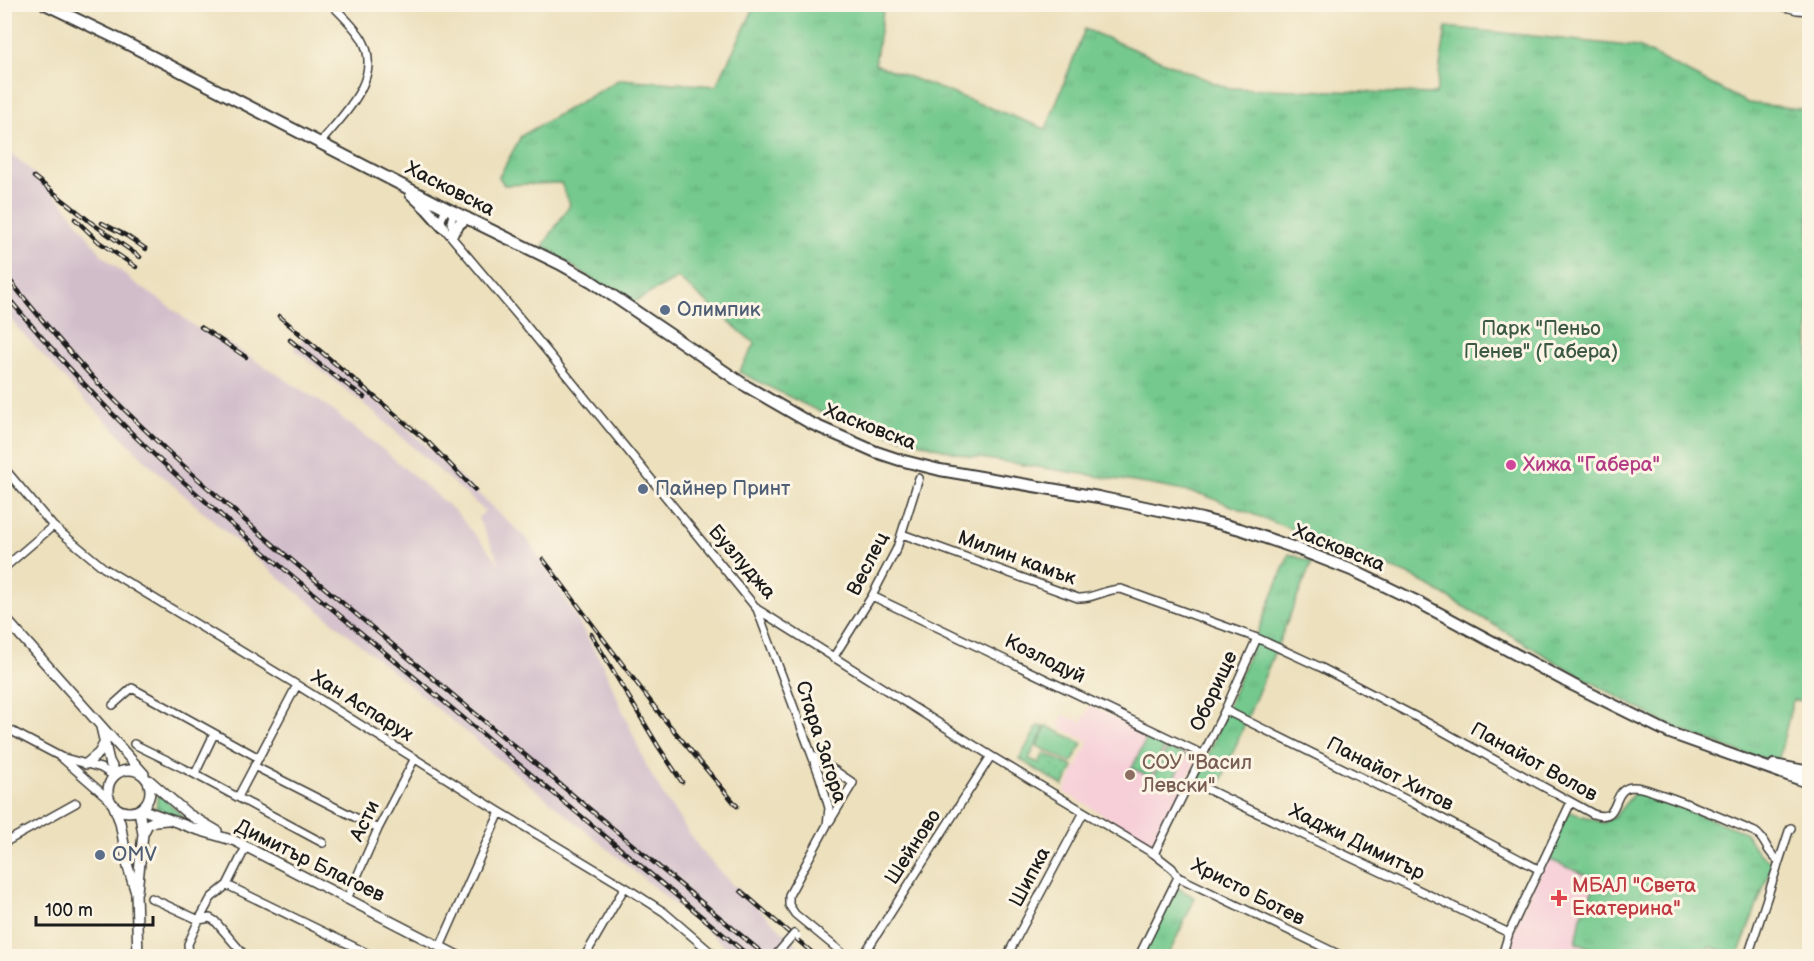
<svg xmlns="http://www.w3.org/2000/svg" width="1814" height="961" viewBox="0 0 1814 961" font-family="'Balsamiq Sans',sans-serif">
<defs>
<pattern id="grass-dots" width="8" height="8" patternUnits="userSpaceOnUse" patternTransform="scale(1.5)"><rect width="8" height="8" fill="#74c98e"/><path d="M2 2h.1M6 6h.1" fill="none" stroke="#64ac7a" stroke-width="1.8" stroke-linecap="round"/></pattern>
<pattern id="park-tufts" width="24" height="20" patternUnits="userSpaceOnUse" patternTransform="scale(1.5)"><rect width="24" height="20" fill="#74c98e"/><path d="M3 7l-1-3M5 7V3M7 7l1-3M15 17l-1-3M17 17v-4M19 17l1-3" fill="none" stroke="#64ac7a"/></pattern>
</defs>
<rect width="100%" height="100%" fill="#fcf5e5"/>
<filter id="ink" filterUnits="userSpaceOnUse"><feTurbulence type="fractalNoise" baseFrequency=".0167" numOctaves="2"/><feDisplacementMap in="SourceGraphic" scale="12" xChannelSelector="R" yChannelSelector="G"/><feConvolveMatrix kernelMatrix="1 2 1 2 8 2 1 2 1" color-interpolation-filters="sRGB"/></filter>
<filter id="wash" filterUnits="userSpaceOnUse"><feTurbulence type="fractalNoise" baseFrequency=".008" numOctaves="4" result="noise"/><feDisplacementMap in="SourceGraphic" scale="24" xChannelSelector="R" yChannelSelector="G"/><feGaussianBlur stdDeviation="1.35" result="paint"/><feColorMatrix in="noise" values="0 0 0 0 0 0 0 0 0 0 0 0 0 0 0 0 0 1.4 0 .05"/><feComposite in="paint" operator="in"/></filter>
<g filter="url(#wash)">
<rect width="100%" height="100%" fill="#ece0bd"/>
<path fill="#f6cfd8" d="M1090,706L1197,758L1155,845L1064,792L1089,742L1058,726L1063,715L1082,722Z
M1546,858L1597,880L1581,916L1576,942L1615,956H1505L1509,939Z"/>
<path fill="#d1bdca" d="M4,148L25,165L64,204L102,255L136,284L165,303L194,326L225,341L324,404L387,453L455,511L501,565L478,518L485,511L369,408L294,349L304,337L375,398L528,540L559,588L603,665L647,767L665,798L702,852L732,884L809,956H737L252,555L149,464L79,394L18,328L5,311Z"/>
<path fill="url(#grass-dots)" stroke="#487255" stroke-width="1.5" d="M1038,726L1045,727L1029,759L1039,763L1044,753L1074,767L1063,786L1019,759Z
M158,792L187,820L156,808Z"/>
<path fill="url(#park-tufts)" stroke="#487255" stroke-width="1.5" d="M756,4L884,5L875,64L1046,129L1085,29L1227,88L1436,94L1446,27L1638,47L1748,103L1809,110V701L1793,700L1778,762L1741,753L1670,726L1554,661L1416,578L1204,495L1153,485L967,456L830,417L739,372L755,344L678,278L632,303L616,295L543,246L570,205L561,183L504,185L499,177L521,136L620,79L716,86Z
M1289,554L1312,562L1217,791L1198,781Z
M1636,791L1745,832L1758,853L1773,863L1738,955L1710,947L1708,955L1690,951L1688,956H1615L1576,943L1581,916L1597,880L1546,858L1567,811L1604,823L1615,816Z
M1174,885L1195,898L1168,956H1139Z"/>
<path fill="#74c98e" stroke="#487255" stroke-width="1.5" d="M1047,726L1082,743L1072,763L1037,746Z
M1147,737L1165,746L1150,777L1132,768Z
M1168,747L1185,755L1170,786L1153,778Z"/>
</g>
<g filter="url(#ink)">
<g fill="none" stroke-linecap="round" stroke-linejoin="round">
<g stroke="#3b3934" stroke-width="10">
<path id="street" d="M1773,4L1797,10L1810,11
M320,143C342,116 384,78 362,39C354,26 342,15 331,4
M446,208L441,220L443,227L524,323L757,609L991,756L1154,854L1172,868L1178,877L1342,956
M454,211L451,222L454,234
M4,468L53,526L104,568L297,685L500,812L625,887L664,912L715,956
M902,534L1078,598C1093,599 1105,589 1121,589L1257,638L1320,667L1426,722L1593,814C1623,824 1609,788 1633,787C1642,787 1651,791 1660,794C1692,804 1724,819 1755,832C1767,840 1765,852 1779,861
M4,568L53,526
M872,596L1202,754
M757,609L820,777L829,808L827,825L789,895V905L795,914L846,956
M833,658L872,596L897,548L919,478
M113,705L132,688L259,758
M1225,710L1413,803L1540,870
M4,727L61,757L101,768L114,776
M134,744L183,768L323,843
M812,755L853,783L830,821
M63,759L110,800
M254,766L378,829
M195,774L214,734
M1190,781L1509,933
M238,797L297,685
M4,843L76,803
M1154,854L1225,710L1257,638
M227,885L373,956
M151,898L199,920L211,898L227,885L246,847
M347,899L378,829L415,758
M440,947L500,812
M4,952L7,956
M189,956L188,944L199,920L210,918L215,921L245,956
M585,956L625,887
M863,956L991,756
M1007,956L1084,812
M1139,956L1178,877
M1502,956L1509,933L1571,802
M1748,956L1789,831L1791,828"/>
</g>
<g stroke="#3b3934" stroke-width="12">
<path id="secondary" d="M4,617L144,774
M101,727L109,761L116,774
M86,764L99,753L105,742
M108 791a21 21 0 1 1 42 0a21 21 0 1 1-42 0Z
M149,780L188,814L217,831
M113,804L120,822L128,867L136,893L138,956
M141,809L195,829L235,841L458,956
M143,834L148,824L155,821L167,820
M137,891L143,834L139,810"/>
</g>
<g stroke="#3b3934" stroke-width="14">
<path id="primary" d="M45,4L122,41L446,208L562,265L591,281L746,386L810,423L876,452L900,460L940,470L1098,497L1202,519L1240,529L1295,548L1354,571L1420,603L1573,685L1670,733L1810,783
M411,194L427,209L443,227
M453,232L460,223L467,218
M1774,765L1810,772"/>
</g>
<use href="#street" stroke="#fff" stroke-width="7"/>
<use href="#secondary" stroke="#fff" stroke-width="9"/>
<use href="#primary" stroke="#fff" stroke-width="10"/>
<g stroke="#1c1c1c" stroke-width="4.5">
<path id="rail" d="M34,177L93,224L140,257
M75,219L99,242L136,267
M102,223L127,236L146,249
M4,273C34,311 65,348 98,383C188,476 288,557 387,640C513,745 639,851 766,956
M4,293C49,347 96,399 147,448C222,519 303,585 383,651C505,753 627,855 749,956
M279,316L429,443L475,490
M201,327L246,357
M290,340L324,368L364,397
M543,559L660,714L737,806
M591,634L658,746L682,782
M741,891L816,956"/>
</g>
<use href="#rail" stroke="#fcf5e5" stroke-width="2" stroke-dasharray="7" stroke-linecap="butt"/>
<g stroke="#3b3934" stroke-width="10" stroke-linecap="butt">
<path id="street-bridge" d="M775,956L794,934L797,936"/>
</g>
<use href="#street-bridge" stroke="#fff" stroke-width="7"/>
</g>
</g>
<g fill="#5c6f8a" stroke="#fcf5e5" stroke-width="2">
<circle cx="665" cy="310" r="6"/>
<circle cx="643" cy="489" r="6"/>
<circle cx="100" cy="855" r="6"/>
</g>
<circle fill="#d1479c" stroke="#fcf5e5" stroke-width="2" cx="1511" cy="465" r="6"/>
<circle fill="#8d6e63" stroke="#fcf5e5" stroke-width="2" cx="1130" cy="775" r="6"/>
<path fill="#e0444e" stroke="#fcf5e5" stroke-width="2" d="M1556 889h6v6h6v6h-6v6h-6v-6h-6v-6h6z"/>
<g text-anchor="middle" dominant-baseline="central" stroke-width="6" stroke-linejoin="round" paint-order="stroke">
<g font-size="20" fill="#1c1c1c" stroke="#fcf5e5">
<text transform="translate(450 189) rotate(27)">Хасковска</text>
<text transform="translate(870 427) rotate(21)">Хасковска</text>
<text transform="translate(1339 548) rotate(22)">Хасковска</text>
<text transform="translate(1017 558) rotate(20)">Милин камък</text>
<text transform="translate(742 562) rotate(49)">Бузлуджа</text>
<text transform="translate(868 564) rotate(-63)">Веслец</text>
<text transform="translate(1045 659) rotate(26)">Козлодуй</text>
<text transform="translate(1214 691) rotate(-65)">Оборище</text>
<text transform="translate(362 706) rotate(32)">Хан Аспарух</text>
<text transform="translate(821 742) rotate(72)">Стара Загора</text>
<text transform="translate(1534 762) rotate(29)">Панайот Волов</text>
<text transform="translate(1390 774) rotate(27)">Панайот Хитов</text>
<text transform="translate(365 821) rotate(-64)">Асти</text>
<text transform="translate(1357 842) rotate(26)">Хаджи Димитър</text>
<text transform="translate(913 847) rotate(-57)">Шейново</text>
<text transform="translate(310 861) rotate(26)">Димитър Благоев</text>
<text transform="translate(1030 877) rotate(-62)">Шипка</text>
<text transform="translate(1248 892) rotate(27)">Христо Ботев</text>
</g>
<g font-size="20" fill="#4e5e75" stroke="#fcf5e5" text-anchor="start">
<text x="677" y="310">Олимпик</text>
<text x="655" y="489">Пайнер Принт</text>
<text x="112" y="855">OMV</text>
</g>
<g font-size="20" fill="#3b5944" stroke="#fcf5e5">
<text x="1541" y="329">Парк "Пеньо<tspan x="1541" dy="23">Пенев" (Габера)</tspan></text>
</g>
<g font-size="20" fill="#b23c85" stroke="#fcf5e5" text-anchor="start">
<text x="1523" y="465">Хижа "Габера"</text>
</g>
<g font-size="20" fill="#785e54" stroke="#fcf5e5" text-anchor="start">
<text x="1142" y="763">СОУ "Васил<tspan x="1142" dy="23">Левски"</tspan></text>
</g>
<g font-size="20" fill="#be3a42" stroke="#fcf5e5" text-anchor="start">
<text x="1572" y="886">МБАЛ "Света<tspan x="1572" dy="23">Екатерина"</tspan></text>
</g>
</g>
<rect width="1814" height="961" fill="none" stroke="#fcf5e5" stroke-width="24"/>
<path d="M36 916v9h117v-9" fill="none" stroke="#1c1c1c" stroke-width="3"/>
<text x="45" y="916" font-size="18" fill="#1c1c1c" stroke="#fcf5e5" stroke-width="4.5" paint-order="stroke">100 m</text>
</svg>
